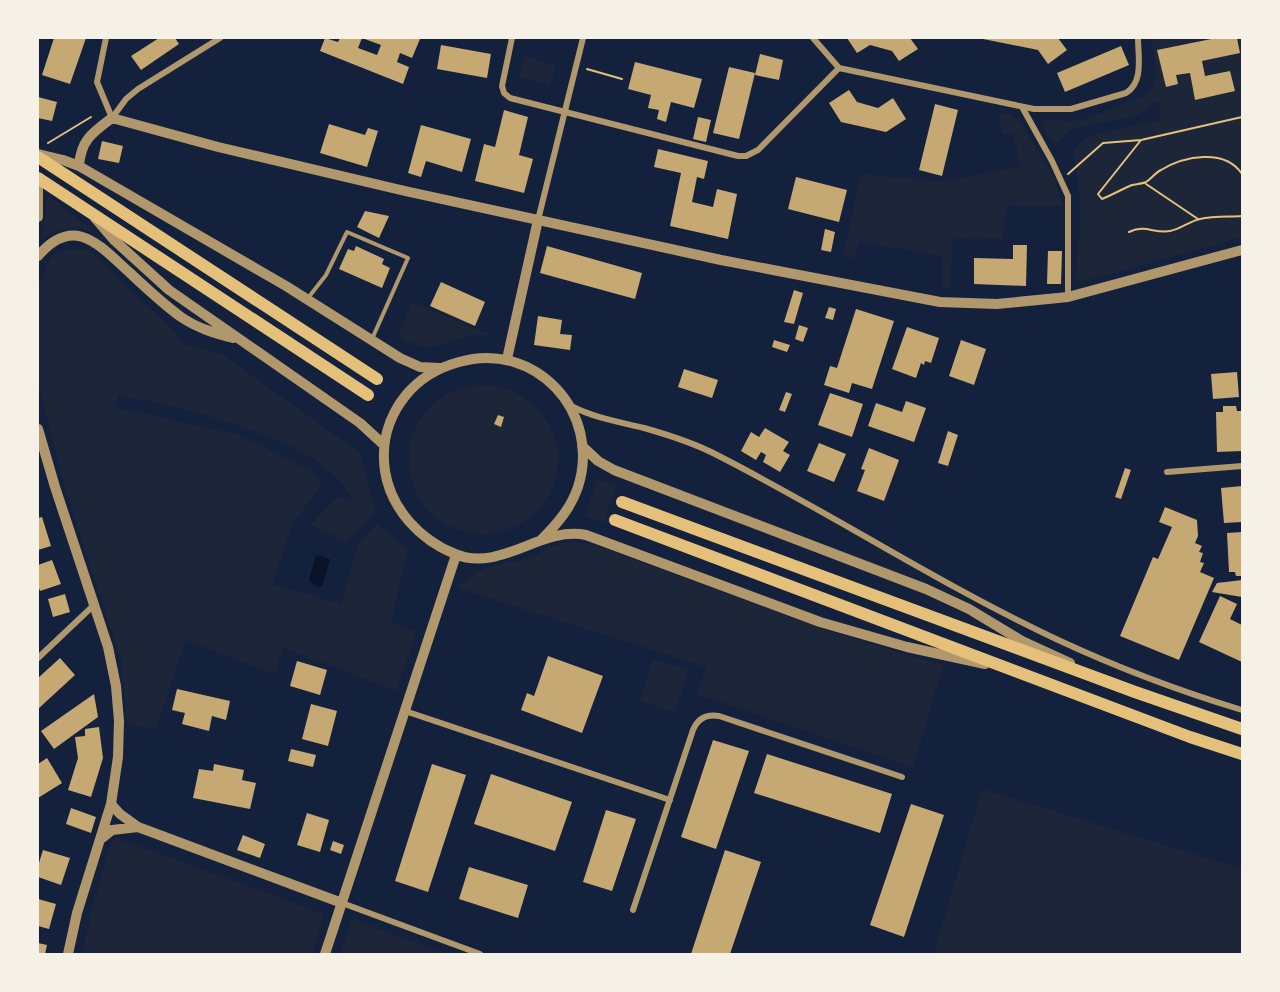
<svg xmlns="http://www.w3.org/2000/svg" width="1280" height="992" viewBox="0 0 1280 992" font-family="Arial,sans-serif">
<rect width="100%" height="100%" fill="#14213d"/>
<path fill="#1d2539" d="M1151,38H1216L1158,50L1165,87L1178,84L1176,75L1190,73L1196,100L1234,92L1230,71L1205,76L1202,61L1240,53L1237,38H1242V237L1082,282L1076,277C1078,252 1081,226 1080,201C1080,183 1074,166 1074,149L1083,140L1092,135L1161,120L1159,102C1149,103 1144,112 1135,116C1114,123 1090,121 1070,131C1061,135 1063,145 1052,142L1042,124L1046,119L1068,121L1085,119L1145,96C1164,83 1154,56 1151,38Z
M525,56L556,67L550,85L519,77Z
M999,113H1009L1021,123L1055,180L1063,206L1006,205L1003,239L953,238L950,287H942L943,256L859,242L854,258L843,256L861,174L941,182L1021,166L1013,133L1002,135Z
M47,195L98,234C72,223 65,228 41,239L45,218Z
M72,249H82L93,254L173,330L184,344L223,355L360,453L375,512L347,542L310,525L337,497L353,502C334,441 176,406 119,395L115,407L238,435L311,470L322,485L293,523L272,584L341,604L358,545L377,524L408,549L391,622L416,632L396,691L283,647L275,675L186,640L155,730L127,723L121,660L65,487L41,395L38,374V291L50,258L58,252Z
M412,302L490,335C482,335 474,335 466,337C438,344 425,356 399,335Z
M481,385C489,386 497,386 504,388C515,391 527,399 535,407C590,460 538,549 464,531C449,528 432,518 423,504C396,462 408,412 455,390C463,387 473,386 481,385Z
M598,479L617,486L603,523L584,516Z
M567,542L592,544L825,630L943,666L913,767L697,694L706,667L455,587L485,568L533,557L548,548Z
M653,659L688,670L675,712L640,701Z
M982,789L1242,869V954H934Z
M116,838L324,914L312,954H82L92,910L111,843Z
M352,919L445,954H340Z"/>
<path fill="#0b132b" d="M316,555L330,559L323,584L319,587L314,585L309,579Z"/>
<path fill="#c6a872" d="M54,38H86L70,84L42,75Z
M159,38H175L179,44L141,70L131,56Z
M325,38L338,42L340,38H362L358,48L377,55L381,45L362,38L420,39L412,58L400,53L397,62L409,67L403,84L320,51Z
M847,38H910L918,49L899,61L892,51L870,45L857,53Z
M978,38H1058L1067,50L1048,64L1038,50Z
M1216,38H1237L1240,53L1202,61L1205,76L1230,71L1235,91L1195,100L1190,73L1176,75L1178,84L1166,87L1157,50Z
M441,45L491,54L487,78L437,69Z
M1121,46L1129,65L1065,92L1057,73Z
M760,54L783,60L779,80L755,75Z
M635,62L702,79L694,108L671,102L666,122L657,119L659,110L648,108L651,95L628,89Z
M729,67L755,73L739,139L713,133Z
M849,90L857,102L878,108L893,98L906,119L886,132L841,122L829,103Z
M38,97L57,102L52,121L38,118Z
M935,104L958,110L942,176L919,170Z
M504,110L528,117L519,155L533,159L524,193L475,181L484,144L495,147Z
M698,117L711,120L706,142L693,139Z
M329,124L365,135L368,128L378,131L367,167L320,153Z
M421,125L471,139L462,172L426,161L421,177L408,173Z
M102,141L123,146L119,163L98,159Z
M658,149L708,161L704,179L697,177L692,202L713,207L717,189L737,194L728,239L670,226L681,173L654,167Z
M796,177L847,190L839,222L788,209Z
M365,211L389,216L379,238L357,227Z
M825,229L835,232L831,252L821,250Z
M1013,245H1027L1026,286L974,284V258L1013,259Z
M356,246L384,259L382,264L390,268L382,288L339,269L348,249L354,251Z
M547,246L642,273L635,299L540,273Z
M1048,251H1062L1061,284H1047Z
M441,282L485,302L475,326L430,306Z
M794,290L803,293L794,324L784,322Z
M829,307L836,309L833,320L825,318Z
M856,309L894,321L872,389L852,383L849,393L824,385L830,366L837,368Z
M538,316L562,320L560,334L572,335L570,350L534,345Z
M799,325L808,328L803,342L795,339Z
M907,327L939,338L931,363L925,361L924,365L921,363L916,378L892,369Z
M774,340L790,345L787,352L772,347Z
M961,340L986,349L974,385L949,376Z
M684,369L718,380L712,398L678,387Z
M1237,372L1239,397L1213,399L1211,374Z
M786,392L792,394L785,412L779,410Z
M830,393L863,404L852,437L818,425Z
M906,401L926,408L914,442L868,426L876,403L902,412Z
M1223,406H1236L1237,411H1242V451L1217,452L1216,412H1223Z
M498,415L504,417L501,427L494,424Z
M765,428L789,442L783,451L790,455L780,472L763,462L766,455L761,452L756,460L741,451L751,432L759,437Z
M948,431L958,435L948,466L938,463Z
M819,443L846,454L834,482L807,471Z
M869,448L899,460L884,501L857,491L865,470L861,469Z
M1125,468L1131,470L1121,499L1115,497Z
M1242,486V522L1224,523L1221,488Z
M1165,507L1197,520L1198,536L1195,543L1202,546L1199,552L1203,553L1200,562L1204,563L1200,572L1214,578L1179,660L1120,636L1153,557L1158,559L1172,527L1159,522Z
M42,517L51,546L38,550V518Z
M1242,532V576H1236L1235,572H1229L1227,533Z
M52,560L61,584L40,591L38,585V565Z
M1242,580V597L1212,592L1217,583Z
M65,594L70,612L53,617L48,599Z
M1220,596L1237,604L1230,619L1242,625V662L1199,642Z
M548,656L603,676L582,733L521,710L527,693L534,696Z
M60,658L75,675L38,709V678Z
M297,661L327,670L320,695L290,686Z
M177,689L230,701L226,720L212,716L209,731L182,724L185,713L172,710Z
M94,694L98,717L54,749L41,731Z
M311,704L337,711L328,746L302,739Z
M99,727L103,758L91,797L68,790L78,758L75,737L85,736V729Z
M713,740L749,751L716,849L681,837Z
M291,749L316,755L313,767L288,761Z
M767,754L892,794L880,833L754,793Z
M47,758L62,783L38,798V764Z
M214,764L244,770L242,780L256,783L250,809L193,798L199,769L213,771Z
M432,764L466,775L428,892L395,881Z
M491,774L572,802L555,851L474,824Z
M911,804L944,815L904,937L870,925Z
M71,808L96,817L91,833L66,824Z
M606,810L636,819L612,891L583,882Z
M307,813L329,820L320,852L297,845Z
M243,835L265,844L260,858L237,850Z
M333,841L344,845L341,854L330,850Z
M43,850L70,858L61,885L38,877V866Z
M725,850L761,862L730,954H691Z
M469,867L528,885L518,918L459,899Z
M38,899L56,904L49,929L38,926Z
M38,943L47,945L45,954H38Z"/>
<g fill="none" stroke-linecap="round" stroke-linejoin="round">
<path stroke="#e5c07b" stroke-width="2" d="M587,69L622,79
M1141,140L1098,194L1102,199C1112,195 1122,189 1132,185C1136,184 1142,184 1146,182C1151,179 1155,173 1161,170C1184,156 1225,148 1242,174
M48,143L91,117
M1068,174L1103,143L1141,140L1242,117
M1146,184L1198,219
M1129,232C1146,224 1154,234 1170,231C1181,229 1190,221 1200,219C1214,216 1229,217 1242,216"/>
<path stroke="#b1986c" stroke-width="4" d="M308,298L326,275L347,232L408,258L372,339"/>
<path stroke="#b1986c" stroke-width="6" d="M106,38L97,82L112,118L126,99L138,89L220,38
M512,38L502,86L504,93L510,98L738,156H746L758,150L839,68
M813,38L839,68
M839,68L1034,109H1071L1126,93C1144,82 1138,56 1138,38
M1022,107L1052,161L1068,196V297
M538,220L583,38
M571,406C595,418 619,422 644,428C669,435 694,443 717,455C831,513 939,584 1056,639C1116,667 1179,691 1242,710
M1167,472L1242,466
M38,658L94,605
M405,711L670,800
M342,903L480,954
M633,910L693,730C698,718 707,714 719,716L902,777"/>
<path stroke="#b1986c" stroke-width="10" d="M38,154L63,160L79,166L286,286L400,358L420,367L439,368
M79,166C81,140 92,133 112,118L218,147L405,191L721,260L940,302L997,304L1068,297L1242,250
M38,217V179
M95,218L114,240L169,290L360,423L384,445
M38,256C74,214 99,245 129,272C146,288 163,304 181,317C197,328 214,333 233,338
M507,359L538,220
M38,429L55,487L108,647L116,686L119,721L118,757L111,804L77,913L68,954
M582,446L598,461L614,470L926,589L969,609L1022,641L1070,663
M542,539C557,524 571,508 578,487C602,412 535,340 459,362C437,368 420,378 406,395C388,417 381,444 385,471C391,509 420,540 455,554C501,573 540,526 586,535L820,622L907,647L985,664
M111,804L120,814L138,827L342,903
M102,838L112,830L138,827
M325,954L456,555"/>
<path stroke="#e5c07b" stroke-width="12" d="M38,157L377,379
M38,178L368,395
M622,502L1135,692L1242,729
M615,520L1190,737L1242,754"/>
</g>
<rect width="1280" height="992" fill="none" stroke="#f6f1e7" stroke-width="78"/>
</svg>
